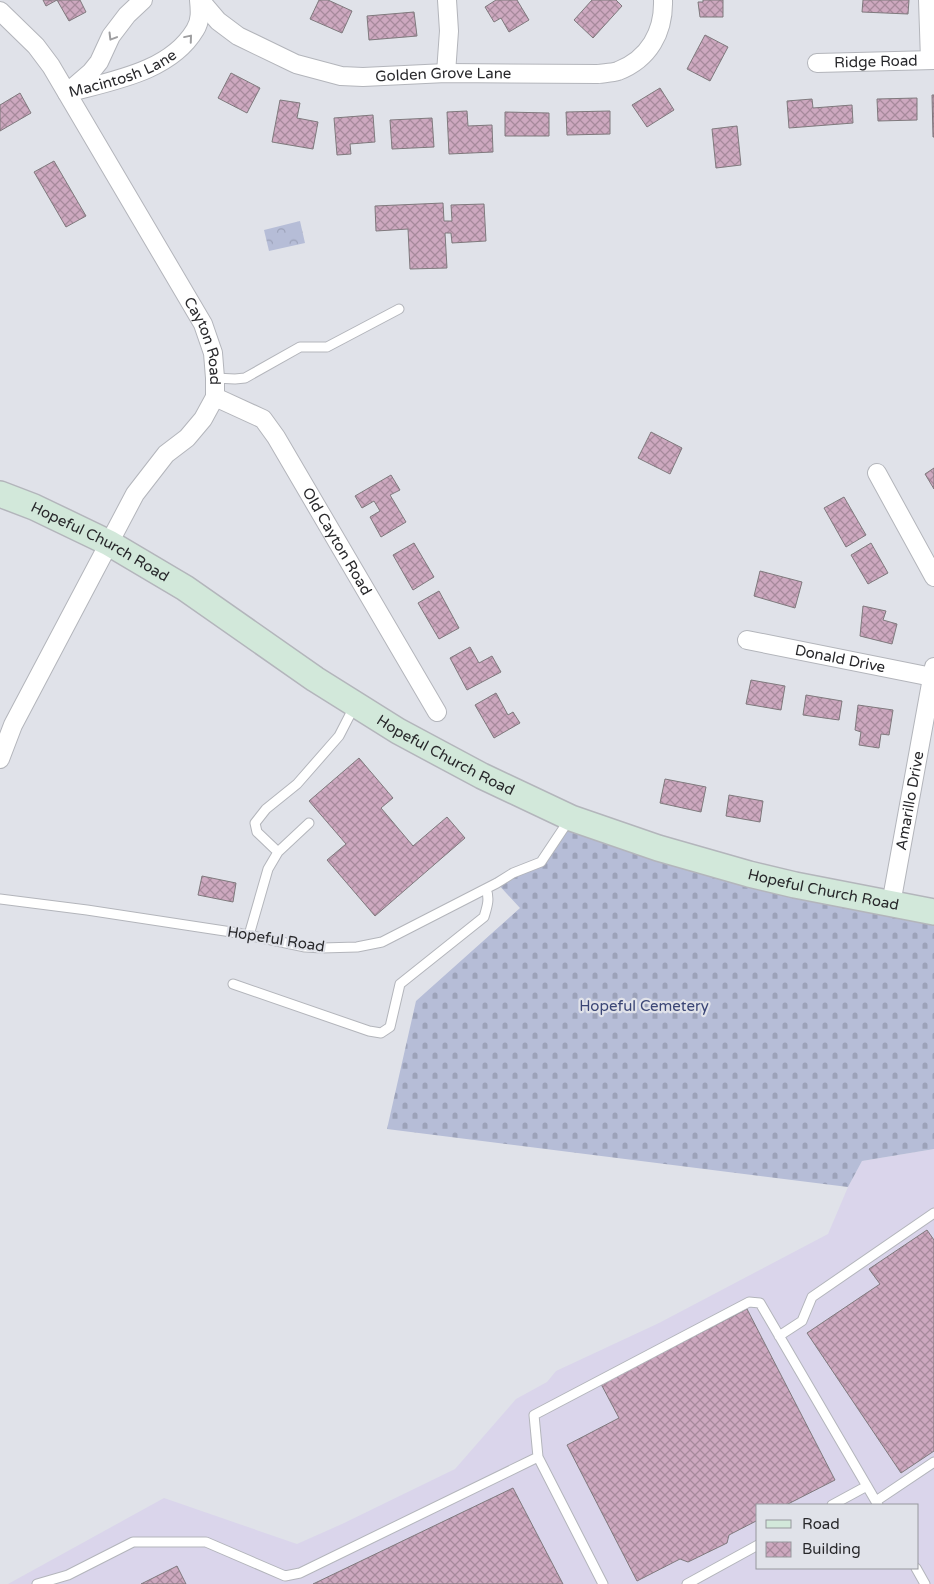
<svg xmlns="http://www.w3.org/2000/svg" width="934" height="1584" viewBox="0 0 934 1584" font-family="'Varela Round',sans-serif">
<defs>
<pattern id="cemetery-stones" width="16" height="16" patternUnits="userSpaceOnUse" patternTransform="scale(1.25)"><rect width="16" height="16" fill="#b6bdd7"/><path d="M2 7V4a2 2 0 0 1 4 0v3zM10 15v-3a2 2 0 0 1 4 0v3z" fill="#9ca2b9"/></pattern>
<pattern id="park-crowns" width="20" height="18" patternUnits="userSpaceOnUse" patternTransform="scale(1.25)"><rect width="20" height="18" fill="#b6bdd7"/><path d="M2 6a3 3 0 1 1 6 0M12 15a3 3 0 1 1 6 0" fill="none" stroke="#9ca2b9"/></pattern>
<pattern id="building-cross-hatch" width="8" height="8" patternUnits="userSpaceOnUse" patternTransform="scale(1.25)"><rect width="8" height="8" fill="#cda8bf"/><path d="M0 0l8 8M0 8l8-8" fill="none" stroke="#a6899b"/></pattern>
</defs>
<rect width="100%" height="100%" fill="#e0e2e9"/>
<path fill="#dad5eb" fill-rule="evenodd" d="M934,1149V1584H8L164,1498L297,1544L342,1524L455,1469L516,1399L547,1382L556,1371L659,1323L828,1234L848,1187L862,1161ZM758,1505H918V1568H758Z"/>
<path fill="url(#cemetery-stones)" d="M571,818L934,912V1149L862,1161L848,1187L387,1129L416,1001L520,908L497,883L541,862Z"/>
<path fill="url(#park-crowns)" d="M300,221L305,243L269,251L264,230Z"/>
<path fill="url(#building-cross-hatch)" stroke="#7f797d" d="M43,0H57L46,6Z
M57,0H80L86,12L69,21Z
M319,0H328L352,11L342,33L310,19Z
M496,0H517L529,20L509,32L501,18L494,22L485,7Z
M592,0H616L622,6L593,38L574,20Z
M703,0H723V17H700L698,2H703Z
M863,0H909L908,14L862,12Z
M414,12L417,36L369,40L367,16Z
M705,35L728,47L710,81L687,69Z
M231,73L260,88L247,113L218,98Z
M660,88L674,110L647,127L632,105Z
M20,93L31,113L0,131V105Z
M932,95H934V137H933Z
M917,98V120L878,121L877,99Z
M812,99L813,108L852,105L853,123L789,128L787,101Z
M280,100L300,103L297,118L318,122L313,149L272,142Z
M467,111L468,126L492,125L493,152L449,154L447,112Z
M610,111V134L567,135L566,112Z
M505,112L549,113V136H505Z
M373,115L375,142L350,144L351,154L337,155L334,118Z
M432,118L434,147L392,149L390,120Z
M737,126L741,165L716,168L712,129Z
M54,161L86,216L66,227L34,172Z
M443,203L444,221H452L451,205L484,204L486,241L452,243L451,233H445L447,268L410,269L408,229L376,231L375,206Z
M651,432L682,448L670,474L638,458Z
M934,468V489L925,474Z
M391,475L400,490L390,495L406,522L381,537L370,517L380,511L374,501L362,508L355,496Z
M844,497L866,535L846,547L824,508Z
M414,543L434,577L413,590L393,555Z
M871,543L888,573L868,584L851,555Z
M760,571L802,582L795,608L754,596Z
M439,591L459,628L439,639L418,603Z
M863,606L886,611L883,620L897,624L892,644L860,636Z
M470,647L479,663L492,656L501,672L467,690L450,658Z
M751,680L785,686L781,710L746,704Z
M496,693L508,715L513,712L520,723L494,738L475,705Z
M806,695L842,701L839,720L803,715Z
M858,705L893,710L889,735L881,734L879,748L859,745L861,732L855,730Z
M359,758L393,798L381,808L413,846L447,817L465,838L375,916L327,860L346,844L309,801Z
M665,779L706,787L701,812L660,803Z
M729,795L763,801L760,822L726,816Z
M202,876L236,883L233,902L198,895Z
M927,1230L934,1240V1451L901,1473L807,1333L880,1284L869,1269Z
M747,1309L835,1480L786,1505H758V1520L729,1535L727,1543L688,1562L680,1559L637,1581L567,1445L619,1418L601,1384Z
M513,1488L563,1584H313Z
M177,1566L186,1584H141Z"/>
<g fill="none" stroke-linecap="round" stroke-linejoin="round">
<g stroke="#b3b5bb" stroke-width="11">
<path id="lane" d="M215,378L235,379L245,378L300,347H327L399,309
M278,852L309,823
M0,899L87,910L238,933L305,947L322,948L357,947L382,942L497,883L513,873L541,862L569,820
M249,935L268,869L278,852L257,832L255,823L266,809L297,784L339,736L355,705
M233,984L369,1031L381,1033L390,1027L400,984L484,917C487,907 490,899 486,889
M779,1336L802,1321L812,1297L934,1213
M876,1501L934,1462
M832,1505L867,1486
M916,1568L925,1584
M37,1584L68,1575L133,1542H206L285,1576L300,1573L538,1457
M603,1584L538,1457L534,1415L749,1302L760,1303L878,1505
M687,1584L758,1545"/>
</g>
<g stroke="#b3b5bb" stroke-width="20">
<g id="street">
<path id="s1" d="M200,0L218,21L238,36L296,64L341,76L363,77L446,73L598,74C604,73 612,73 618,71C649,59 664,32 663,0"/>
<path d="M928,0L930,60"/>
<path id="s2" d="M0,11L36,46L51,66L203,324L213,353L215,378V397L203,419L187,438L166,454L135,494L13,725L0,759"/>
<path id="s3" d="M817,63L934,60"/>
<path d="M446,73L449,31L447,0"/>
<path d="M69,91L91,72L99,62L111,36L127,15L143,0"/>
<path id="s4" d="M67,93C111,81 170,72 195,30C201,21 200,10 199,0"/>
<path id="s5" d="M215,397L263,419L276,437L437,712"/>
<path d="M877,473L934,577"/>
<path id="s6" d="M747,640L932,677"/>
<path id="s7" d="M891,904L934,667"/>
</g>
</g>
<g stroke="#b3b5bb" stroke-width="28">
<g id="secondary">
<path id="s8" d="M0,494L34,507L109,543L185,588L315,679L398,731L482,776L571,818L658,848L749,874L795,885L934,912"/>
</g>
</g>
<use href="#lane" stroke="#fff" stroke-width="9"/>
<use href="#street" stroke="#fff" stroke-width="18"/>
<use href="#secondary" stroke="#d2e8da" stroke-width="25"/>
</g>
<defs><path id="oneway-chevron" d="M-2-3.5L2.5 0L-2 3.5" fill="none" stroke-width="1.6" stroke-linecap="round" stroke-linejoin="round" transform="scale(1.25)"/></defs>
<g stroke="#9e9ea0">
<use href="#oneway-chevron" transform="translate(112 37) rotate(121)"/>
<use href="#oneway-chevron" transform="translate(189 38) rotate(-50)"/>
</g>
<g text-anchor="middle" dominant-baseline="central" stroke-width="4.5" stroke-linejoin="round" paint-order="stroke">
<g font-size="15" fill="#28282b" stroke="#e0e2e9">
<text stroke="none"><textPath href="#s3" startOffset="59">Ridge Road</textPath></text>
<text stroke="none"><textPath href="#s4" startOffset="59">Macintosh Lane</textPath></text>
<text stroke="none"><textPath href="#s1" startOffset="266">Golden Grove Lane</textPath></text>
<text stroke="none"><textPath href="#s2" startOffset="391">Cayton Road</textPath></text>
<text stroke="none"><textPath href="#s5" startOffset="196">Old Cayton Road</textPath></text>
<text stroke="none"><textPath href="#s8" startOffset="111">Hopeful Church Road</textPath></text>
<text stroke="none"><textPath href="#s6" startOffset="95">Donald Drive</textPath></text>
<text stroke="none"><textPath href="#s8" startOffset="518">Hopeful Church Road</textPath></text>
<text stroke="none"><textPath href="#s7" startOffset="105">Amarillo Drive</textPath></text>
<text stroke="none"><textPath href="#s8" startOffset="921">Hopeful Church Road</textPath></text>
<text transform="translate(276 939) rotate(9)">Hopeful Road</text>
</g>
<g font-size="15" fill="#3a4575" stroke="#e0e2e9">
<text x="644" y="1006">Hopeful Cemetery</text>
</g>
</g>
<rect x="756" y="1504" width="162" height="65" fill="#e0e2e9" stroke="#96989d"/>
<rect x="766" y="1520" width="25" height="8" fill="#d2e8da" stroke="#96989d"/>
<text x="802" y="1529" font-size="15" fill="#28282b">Road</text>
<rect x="766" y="1542" width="25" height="15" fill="url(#building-cross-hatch)" stroke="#96989d"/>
<text x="802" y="1554" font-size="15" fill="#28282b">Building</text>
</svg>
